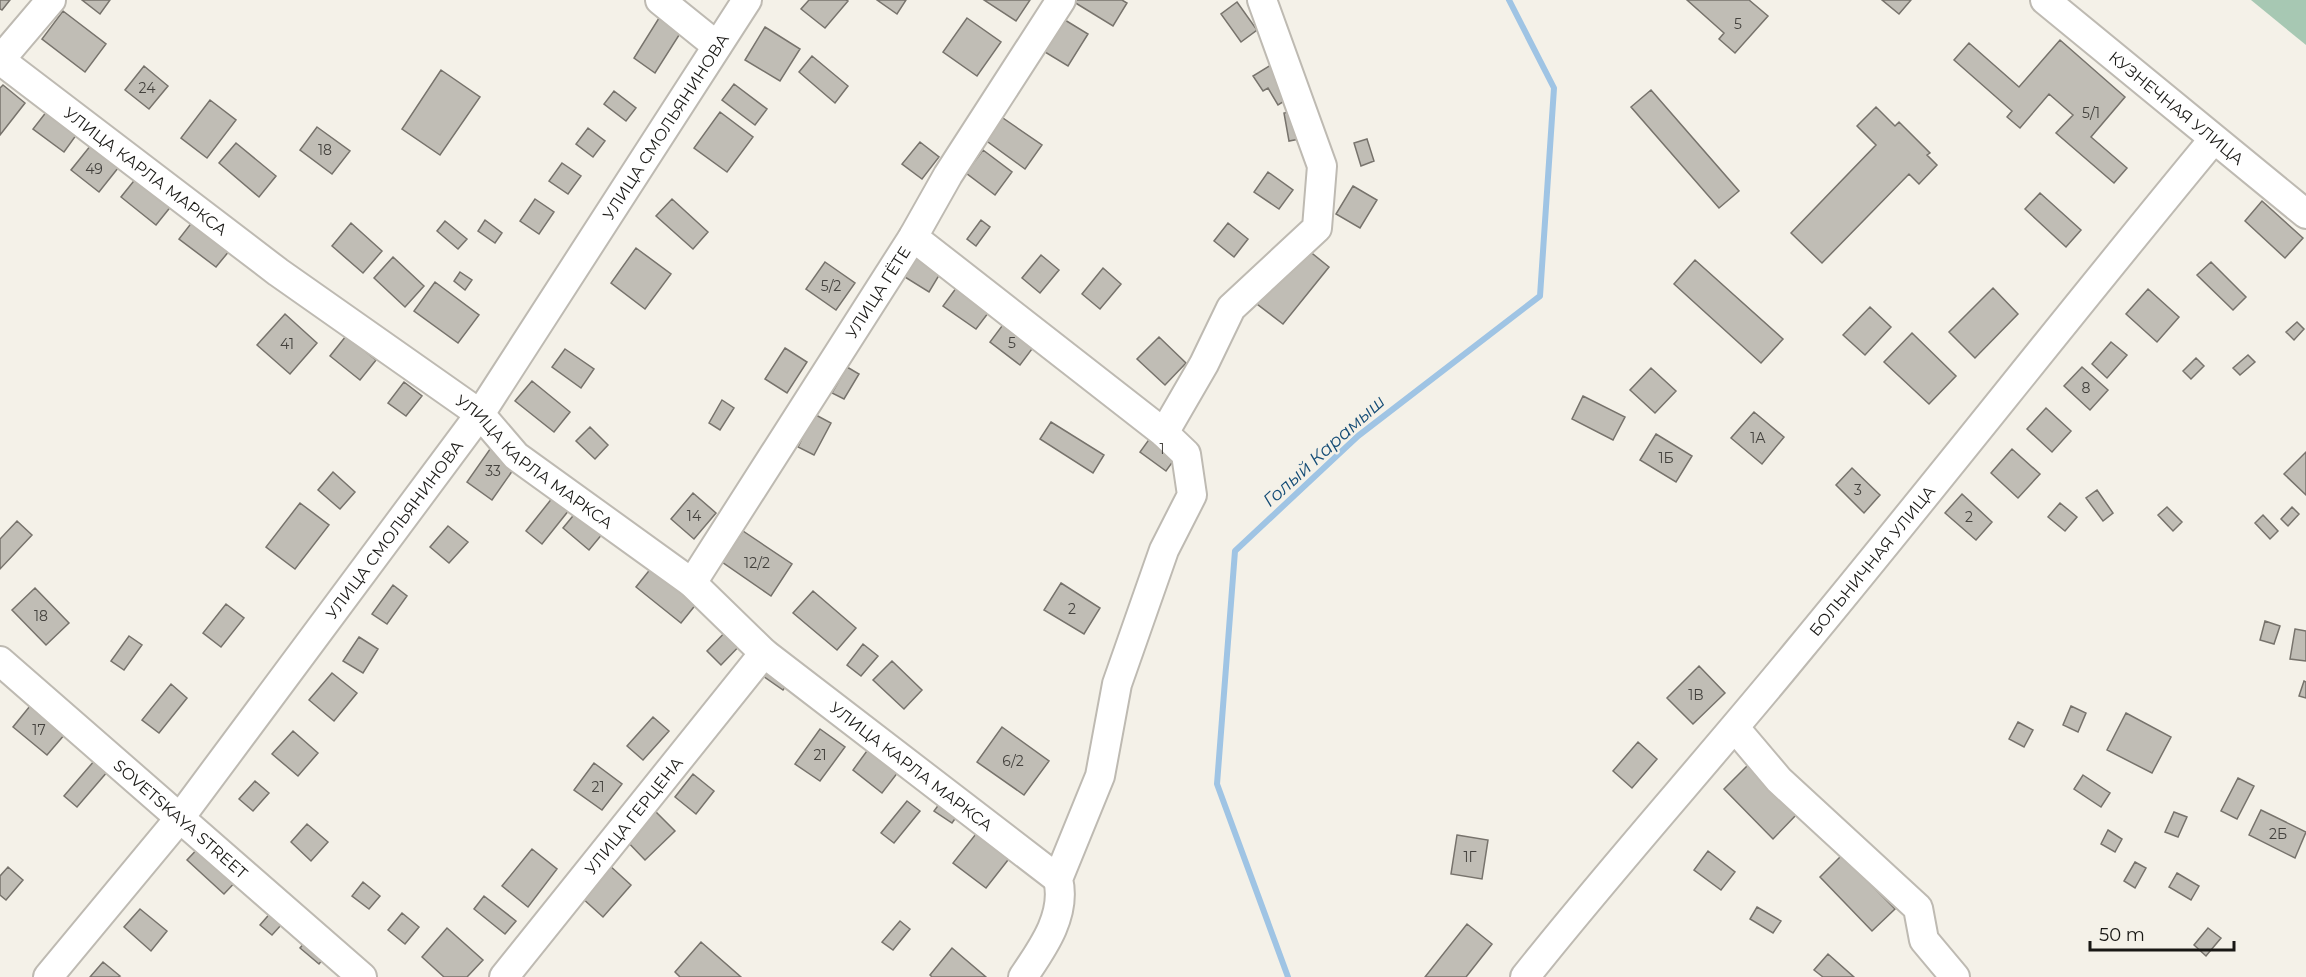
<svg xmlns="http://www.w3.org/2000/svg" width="2306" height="977" viewBox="0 0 2306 977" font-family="Montserrat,sans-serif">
<rect width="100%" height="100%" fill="#f4f1e8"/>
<path fill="#a7c8b3" d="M2251,0H2306V45Z"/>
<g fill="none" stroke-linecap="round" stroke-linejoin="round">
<path stroke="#9fc4e4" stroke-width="6" d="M1288,977L1217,784L1235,551L1358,436L1540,296L1554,88L1509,0"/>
</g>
<path fill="#c0bdb5" stroke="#77736c" stroke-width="1.5" d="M0,0H10L2,10L0,9Z
M82,0H110L100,14Z
M809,0H846L848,1L825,28L801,9Z
M877,0H906L897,14Z
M984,0H1030L1016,21Z
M1076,0H1122L1127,3L1113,26L1074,2Z
M1687,0H1749L1768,16L1735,53L1719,39L1724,33Z
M1882,0H1911L1899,14Z
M1237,2L1257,30L1241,42L1221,14Z
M63,11L106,44L85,72L42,39Z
M1060,17L1088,34L1068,66L1040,49Z
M659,18L681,32L655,73L634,58Z
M967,18L1001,42L977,76L943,52Z
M765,27L800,49L780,81L745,60Z
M2060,40L2125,97L2091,137L2127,168L2114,183L2056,133L2073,115L2049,94L2020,128L2007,117L2012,111L1954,60L1969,43L2019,87Z
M812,56L848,86L835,103L799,72Z
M1279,60L1299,92L1278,105L1268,88L1263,91L1253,76Z
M144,66L168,86L149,109L125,90Z
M441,70L480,97L440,155L402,129Z
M734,84L767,109L755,125L722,100Z
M3,85L25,103L0,135V88Z
M1651,90L1739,191L1719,208L1631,107Z
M614,91L636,108L626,121L604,104Z
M210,100L236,120L207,158L181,138Z
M1876,107L1895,126L1899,122L1930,153L1927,155L1937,165L1919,184L1909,174L1822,263L1791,233L1876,145L1857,126Z
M1304,109L1310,137L1289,141L1284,113Z
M47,111L77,134L64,152L33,129Z
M720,112L753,137L727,172L694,148Z
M1000,116L1042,145L1025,169L984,139Z
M317,127L350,151L332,174L300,150Z
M588,128L605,141L593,157L576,144Z
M1367,139L1374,161L1361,166L1354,143Z
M920,142L939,157L922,179L902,164Z
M236,143L276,176L259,197L219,163Z
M91,145L118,168L99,192L71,170Z
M983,150L1012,172L995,195L966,173Z
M562,163L581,176L568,194L549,181Z
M1268,172L1293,190L1279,209L1254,192Z
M137,177L172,205L156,225L121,197Z
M1353,186L1377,200L1360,228L1336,214Z
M2040,193L2081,230L2066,247L2025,209Z
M535,199L554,212L539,234L520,221Z
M672,199L708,232L693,249L656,216Z
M2262,201L2303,238L2285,258L2245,221Z
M485,220L502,233L495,243L478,231Z
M981,220L990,227L976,246L967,239Z
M193,221L230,250L216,267L179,239Z
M445,221L467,239L458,249L437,231Z
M351,223L382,251L363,273L332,246Z
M1228,223L1248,239L1234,257L1214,241Z
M1303,246L1329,267L1283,324L1257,304Z
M636,248L671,274L645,309L611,283Z
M915,249L944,267L929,292L900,274Z
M1041,255L1059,270L1040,293L1022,278Z
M393,257L424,286L405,307L374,278Z
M1695,260L1783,339L1761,363L1674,284Z
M825,262L855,283L836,310L806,289Z
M2211,262L2246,297L2233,310L2197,275Z
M1103,268L1121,284L1100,309L1082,294Z
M460,272L472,280L465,290L454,281Z
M962,280L995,304L976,329L943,306Z
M435,282L479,315L458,343L414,311Z
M1993,288L2018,314L1975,358L1949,332Z
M2148,289L2179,317L2157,342L2126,314Z
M1870,307L1891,327L1865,355L1843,335Z
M285,314L317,343L290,374L257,345Z
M1005,322L1035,345L1020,365L990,342Z
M2297,322L2304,329L2294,340L2286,332Z
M1912,333L1956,376L1929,404L1884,362Z
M346,336L376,360L360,380L330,356Z
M1159,337L1186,363L1165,385L1137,359Z
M2111,342L2127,355L2107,378L2092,364Z
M785,348L807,362L787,393L765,379Z
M565,349L594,369L581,388L552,367Z
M2248,355L2255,362L2240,375L2233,368Z
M2196,358L2204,366L2191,379L2183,371Z
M847,367L859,374L844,399L832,393Z
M2082,367L2108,390L2090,410L2064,386Z
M1651,368L1676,391L1655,413L1630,390Z
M532,381L570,412L554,432L515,401Z
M404,382L422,396L406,416L388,403Z
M1583,396L1625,417L1613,440L1572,419Z
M722,400L734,408L720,430L709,423Z
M2046,408L2071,431L2052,452L2027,429Z
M1754,412L1784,437L1762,464L1731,438Z
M814,414L831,423L814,455L798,447Z
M1051,422L1104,455L1093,473L1040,439Z
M590,427L608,445L595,459L576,441Z
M1158,427L1184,446L1166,471L1140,452Z
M1656,434L1692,456L1676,482L1640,460Z
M495,442L520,460L492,500L467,482Z
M2012,449L2040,474L2018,498L1991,473Z
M2306,452V495L2284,474Z
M1852,468L1880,495L1864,513L1836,485Z
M333,472L355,492L340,509L318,490Z
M2097,490L2113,513L2103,521L2086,498Z
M693,493L716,513L694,539L671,519Z
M1962,494L1992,522L1976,540L1945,513Z
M553,497L569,510L542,544L526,531Z
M300,503L329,525L295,569L266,547Z
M2060,503L2077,517L2065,531L2048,517Z
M582,505L608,527L589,550L563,528Z
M2167,507L2182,522L2173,531L2158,515Z
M2292,507L2299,514L2288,526L2281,519Z
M2263,515L2278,531L2270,539L2255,523Z
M17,521L32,535L0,569V539Z
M448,526L468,542L449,563L430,547Z
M743,531L792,564L771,596L722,562Z
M652,567L697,603L681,623L636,587Z
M1061,583L1100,608L1084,634L1044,610Z
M393,585L407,596L387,624L372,614Z
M35,588L69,623L46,645L12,610Z
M813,591L856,628L837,650L793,613Z
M226,604L244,618L221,647L203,633Z
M2265,621L2280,626L2274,644L2260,640Z
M733,624L747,638L721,665L707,651Z
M2295,629L2306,631V661L2290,659Z
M129,636L142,645L124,670L111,661Z
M359,637L378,649L363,673L343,661Z
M863,644L878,656L861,676L847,665Z
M776,659L796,672L783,690L763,676Z
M892,661L922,690L904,709L873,680Z
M1699,666L1725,693L1693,724L1667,698Z
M332,673L357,693L334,721L309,700Z
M2304,681L2306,682V698L2299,696Z
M171,684L187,698L159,733L142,720Z
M30,706L65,734L47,755L13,727Z
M2071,706L2086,713L2078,732L2063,725Z
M2126,713L2171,737L2152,773L2107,750Z
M653,717L669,731L643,760L627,746Z
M2018,722L2033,730L2024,747L2009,739Z
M1002,727L1049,761L1024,795L977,762Z
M820,729L845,747L820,781L795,764Z
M293,731L318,753L298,776L272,754Z
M1638,742L1657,759L1632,788L1613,771Z
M872,744L902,767L882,793L853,770Z
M101,753L114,764L77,807L64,796Z
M594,763L622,784L602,810L574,790Z
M1748,765L1797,814L1773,839L1724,789Z
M693,774L714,791L696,814L675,797Z
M2083,775L2110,793L2101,807L2074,789Z
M2238,778L2254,786L2237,819L2221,811Z
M255,781L269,793L253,811L239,799Z
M948,792L965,805L952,823L934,811Z
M907,801L920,811L894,843L881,833Z
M652,808L675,831L645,860L623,837Z
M2261,810L2306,832L2295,858L2249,835Z
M2174,812L2187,817L2178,837L2165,832Z
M307,824L328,842L311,861L291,842Z
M983,825L1015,851L986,888L953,863Z
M2108,830L2122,839L2115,852L2101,844Z
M1457,835L1488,840L1482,879L1451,874Z
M203,843L240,877L224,894L187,860Z
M532,849L557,869L528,907L502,886Z
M1708,851L1735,872L1721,890L1694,870Z
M1842,855L1895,909L1872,931L1820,877Z
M2135,862L2146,868L2135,888L2124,881Z
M609,865L631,885L603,917L581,897Z
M8,867L23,880L6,900L0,895V876Z
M2177,873L2199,886L2191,900L2169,887Z
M363,882L380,896L369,909L352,896Z
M484,896L516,921L505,934L474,909Z
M280,902L292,913L272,935L260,925Z
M1757,907L1781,921L1773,933L1750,919Z
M140,909L167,931L151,951L124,927Z
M402,913L419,927L405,944L388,930Z
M900,921L910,929L893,950L882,942Z
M1467,924L1492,944L1466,977H1425Z
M447,928L483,960L467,977H444L422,957Z
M2208,928L2221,938L2206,956L2194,945Z
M313,933L331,949L319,964L300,948Z
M701,942L741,977H680L675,972Z
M952,948L986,977H932L930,975Z
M1828,954L1854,977H1823L1814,970Z
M103,962L120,976L118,977H90Z"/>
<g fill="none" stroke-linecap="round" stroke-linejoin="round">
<g stroke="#bebab2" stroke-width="32">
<g id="minor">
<path id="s1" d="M51,0L0,60L278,272L480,414L516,456L692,583L764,653L1058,879"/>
<path d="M660,0L717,46"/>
<path id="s2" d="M2045,0L2306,214"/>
<path d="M913,237L1164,433L1186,454L1192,495L1164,550L1117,684L1100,776L1058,879C1067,915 1042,949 1023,977"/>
<path d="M1164,433L1204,364L1231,308L1317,228L1322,166L1262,0"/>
<path id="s3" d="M692,583L913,237L948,175L1061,0"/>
<path id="s4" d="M0,661L362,977"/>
<path d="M1735,728L1779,780L1918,908L1924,940L1955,977"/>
<path id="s5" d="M48,977L179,819L480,414L747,0"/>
<path id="s6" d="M504,977L764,653"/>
<path id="s7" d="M1525,977C1613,866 1708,761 1798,651C1938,482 2073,309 2213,140"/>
</g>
</g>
<use href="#minor" stroke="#fff" stroke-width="28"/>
</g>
<g text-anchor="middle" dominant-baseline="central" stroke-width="4.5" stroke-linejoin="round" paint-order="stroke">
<g font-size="14" fill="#43413d">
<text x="1738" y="24">5</text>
<text x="147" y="88">24</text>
<text x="2091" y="113">5/1</text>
<text x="325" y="150">18</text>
<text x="94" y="169">49</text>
<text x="831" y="286">5/2</text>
<text x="1012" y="343">5</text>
<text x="287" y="344">41</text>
<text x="2086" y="388">8</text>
<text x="1758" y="438">1А</text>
<text x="1162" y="449">1</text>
<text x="1666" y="458">1Б</text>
<text x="493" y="471">33</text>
<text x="1858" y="490">3</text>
<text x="694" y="516">14</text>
<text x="1969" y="517">2</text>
<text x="757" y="563">12/2</text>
<text x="1072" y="609">2</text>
<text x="41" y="616">18</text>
<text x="1696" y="695">1В</text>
<text x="39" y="730">17</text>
<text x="820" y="755">21</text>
<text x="1013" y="761">6/2</text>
<text x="598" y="787">21</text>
<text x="2278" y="834">2Б</text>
<text x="1470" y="857">1Г</text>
</g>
<g font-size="16" fill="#191815" stroke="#f4f1e8">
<text stroke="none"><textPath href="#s2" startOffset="170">КУЗНЕЧНАЯ УЛИЦА</textPath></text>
<text stroke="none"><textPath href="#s5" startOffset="1052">УЛИЦА СМОЛЬЯНИНОВА</textPath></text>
<text stroke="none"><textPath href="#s1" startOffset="262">УЛИЦА КАРЛА МАРКСА</textPath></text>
<text stroke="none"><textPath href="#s3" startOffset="345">УЛИЦА ГЁТЕ</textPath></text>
<text stroke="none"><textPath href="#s1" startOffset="748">УЛИЦА КАРЛА МАРКСА</textPath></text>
<text stroke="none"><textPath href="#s5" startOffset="566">УЛИЦА СМОЛЬЯНИНОВА</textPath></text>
<text stroke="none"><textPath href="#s7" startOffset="542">БОЛЬНИЧНАЯ УЛИЦА</textPath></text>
<text stroke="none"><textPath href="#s1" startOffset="1234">УЛИЦА КАРЛА МАРКСА</textPath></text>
<text stroke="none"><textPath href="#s6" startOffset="207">УЛИЦА ГЕРЦЕНА</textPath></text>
<text stroke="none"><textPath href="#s4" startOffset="240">SOVETSKAYA STREET</textPath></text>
</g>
<g font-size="18" font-style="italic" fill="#144c76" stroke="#f4f1e8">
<text transform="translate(1324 451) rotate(-42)">Голый Карамыш</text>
</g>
</g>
<path d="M2090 941v9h144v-9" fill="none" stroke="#191815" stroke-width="3"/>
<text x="2099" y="941" font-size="18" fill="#191815" stroke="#f4f1e8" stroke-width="4.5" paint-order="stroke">50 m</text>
</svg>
